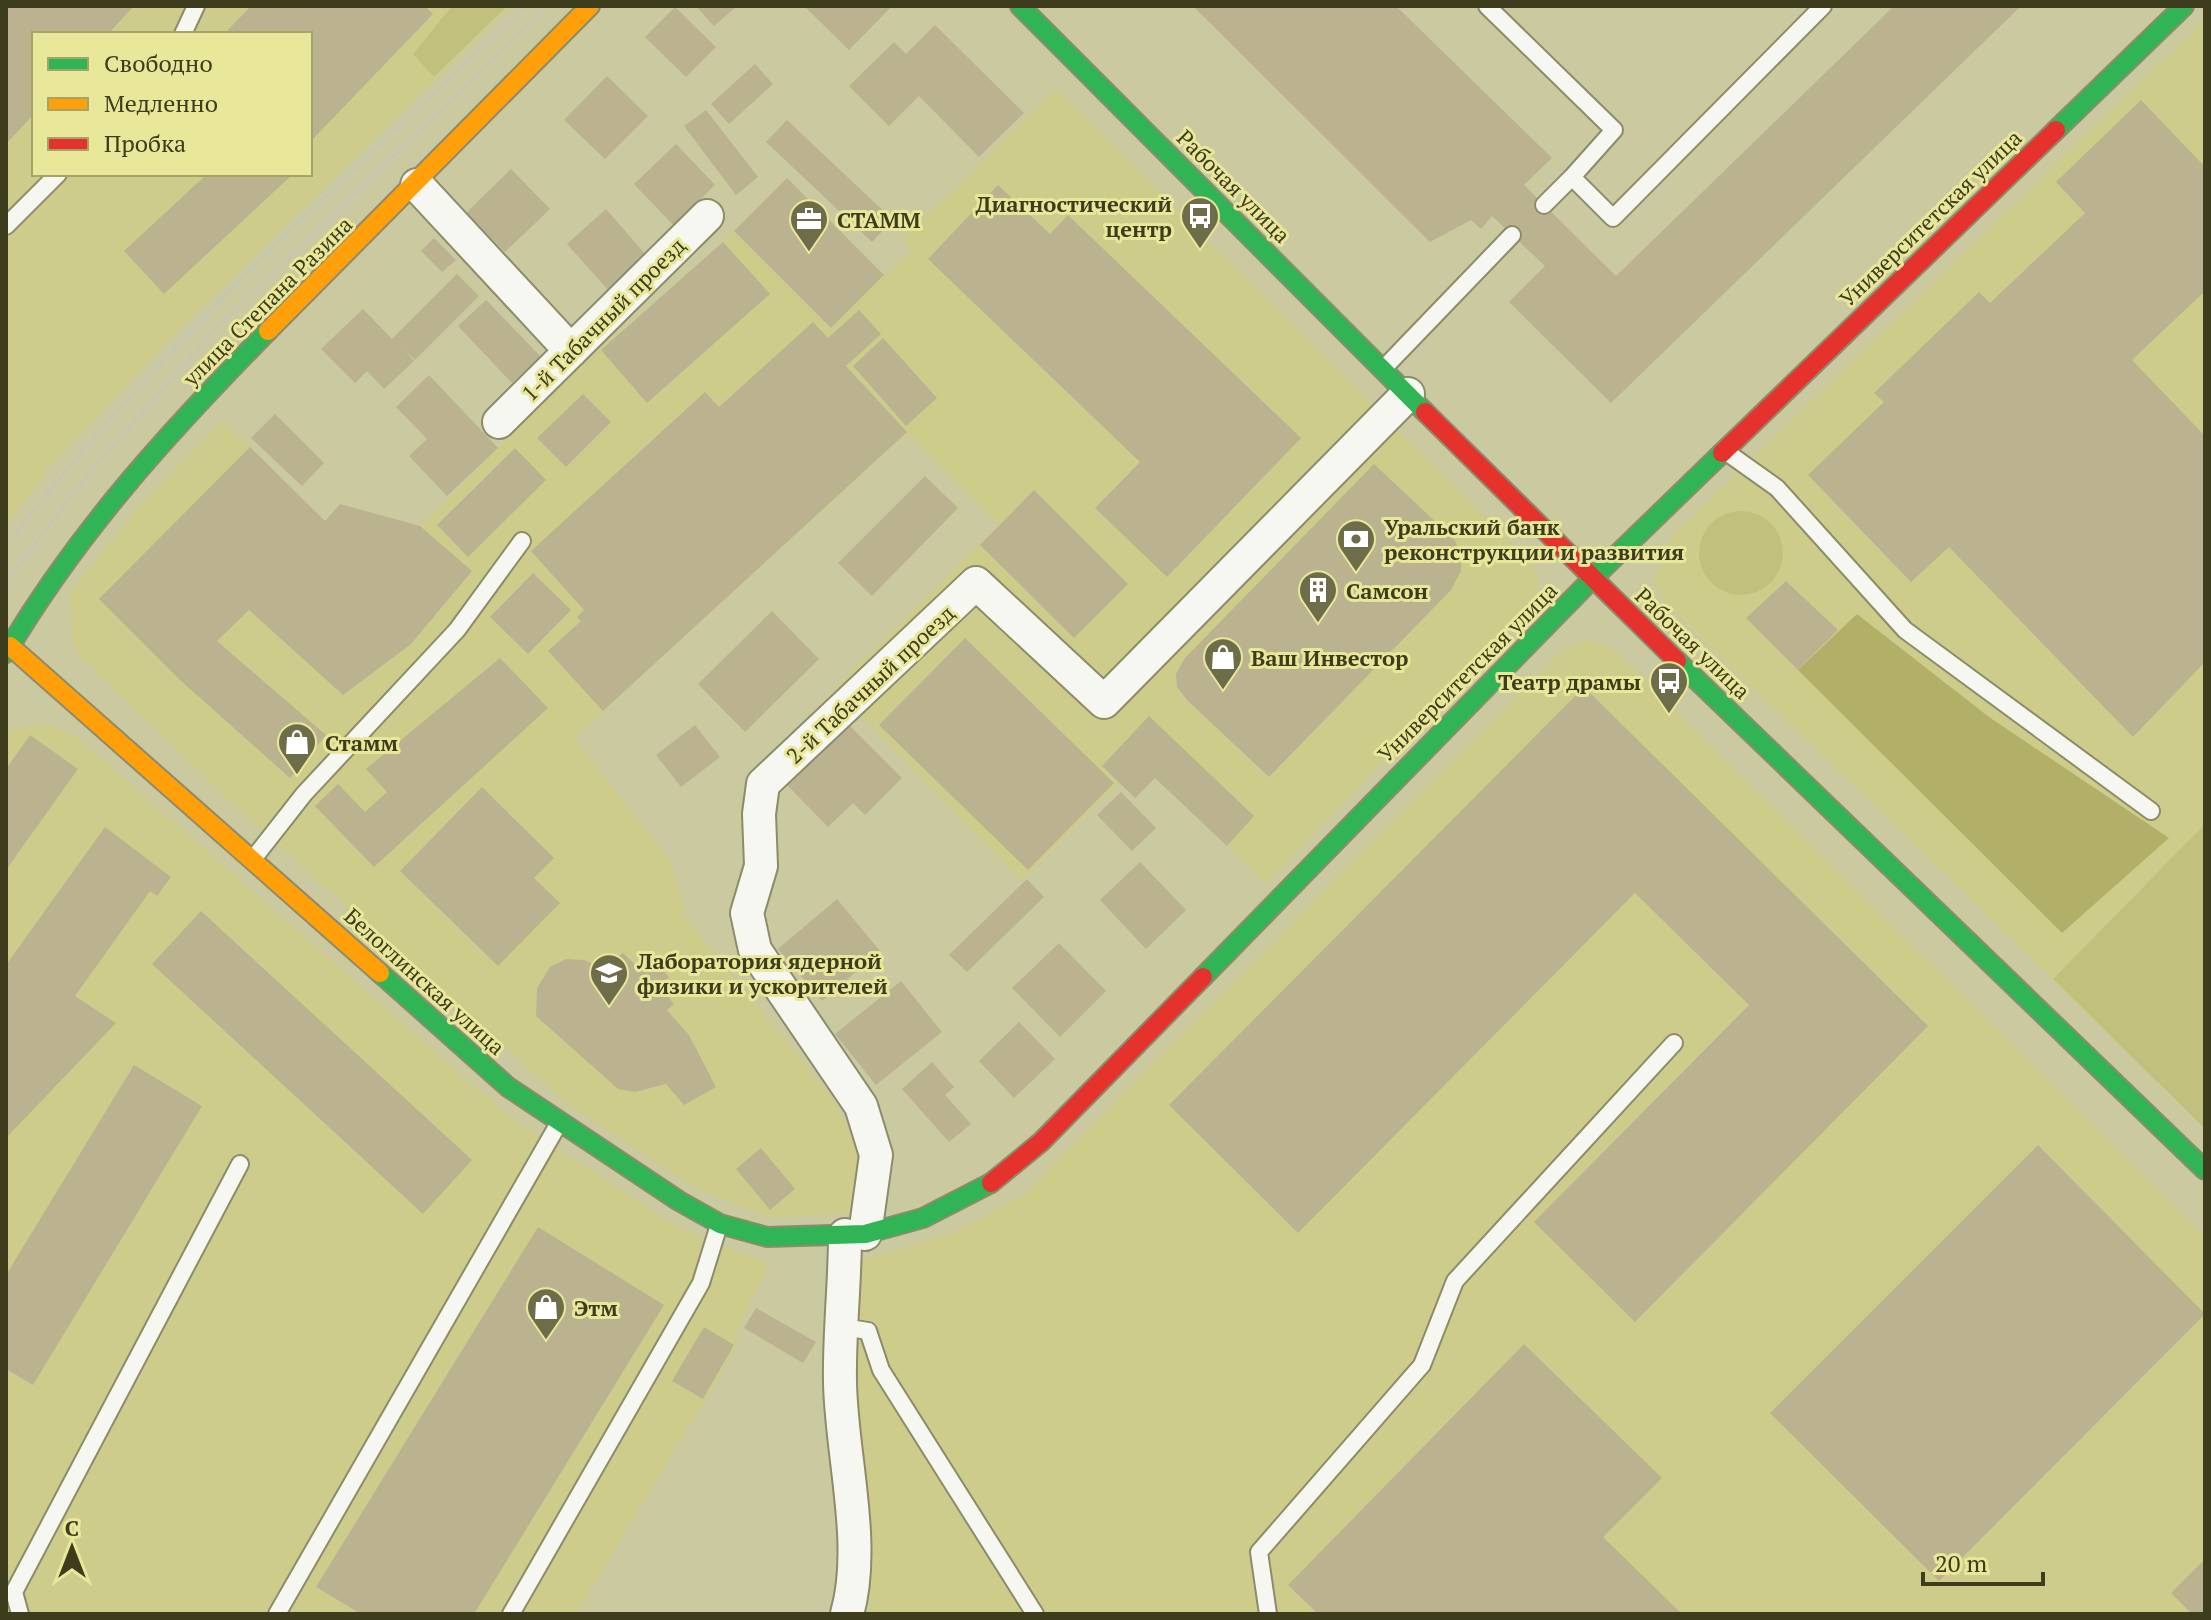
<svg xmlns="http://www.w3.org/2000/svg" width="2211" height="1620" viewBox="0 0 2211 1620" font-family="'PT Serif',serif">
<rect width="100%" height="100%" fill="#cac9a0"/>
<path fill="#cecc8b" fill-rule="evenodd" d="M6,6H511L192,317L54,462L6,526ZM34,34H310V174H34Z
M2205,19V824L2053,979L1674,612L1658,593L1654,579L1672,536Z
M1056,89L1529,561L1539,580L1536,602L1266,884L1155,778L1135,798L1119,783L1021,881L834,688L999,525L907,433L574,738L669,858L686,917L832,1097L847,1126L858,1155L857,1212L771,1218L696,1188L570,1106L232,804L73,649L70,593L133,513L222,420L325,521L340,504L421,526L578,367L723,242L787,178L885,275L912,251L902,240Z
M1589,639L1614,649L2205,1236V1614H871L852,1318L856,1263L954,1232L1022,1196L1564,648Z
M45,723L77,737L510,1117L672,1223L725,1248L770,1263L733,1339L739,1343L576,1614H6V731Z"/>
<path fill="#c2c07d" d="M452,6H507L434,77L413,54Z
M1699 553a42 42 0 1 1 84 0a42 42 0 1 1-84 0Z
M2205,824V1129L2053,979Z"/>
<path fill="#b2b068" d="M1857,614L1989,717L2169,838L2062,933L1798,670Z"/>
<path fill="#bbb38f" d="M6,6H134L108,34H34V114L6,144Z
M251,6H425L433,14L312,140L310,34H224Z
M696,6H737L714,26Z
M804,6H892L849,50Z
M1193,6H1396L1552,158L1524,185L1616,276L1894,6H2021L1611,403L1509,302L1545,266L1492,216L1481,229L1471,220L1430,242Z
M675,7L716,47L686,77L645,37Z
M935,25L1024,113L979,157L919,96L889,126L849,86L894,42L906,54Z
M755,64L773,84L729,124L711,104Z
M607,76L648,116L605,159L564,120Z
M2141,100L2205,167V291L2132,360L2205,436V662L2133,737L1949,547L1911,582L1808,475L1884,402L1874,393L1979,292L1990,303L2085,213L2056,182Z
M706,110L758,177L736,195L684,126Z
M787,120L893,220L872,242L766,142Z
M676,144L715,185L673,225L634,184Z
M511,169L550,209L505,252L466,213Z
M207,174H293L164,294L124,251Z
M787,178L884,275L831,328L734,231Z
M998,185L1050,234L1068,215L1301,438L1167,577L1095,508L1140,462L928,259Z
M606,209L647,256L608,290L567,244Z
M434,238L456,260L442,272L421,251Z
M723,242L770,294L647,403L601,350Z
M457,274L479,296L415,360L403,348L414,361L384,389L367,371L355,383L321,349L363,309L392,339Z
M486,300L541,357L512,383L458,326Z
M859,310L881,334L846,366L907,432L603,711L548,651L581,621L577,617L584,610L531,551L705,392L719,407L813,322L828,338Z
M883,338L937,398L906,426L853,366Z
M429,375L498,448L447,496L409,456L427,439L396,407Z
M583,394L611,422L566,467L537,438Z
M275,414L324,463L302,486L251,438Z
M250,447L325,521L340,504L420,526L472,571L411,644L343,695L249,610L217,641L326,735L290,778L180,680L99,599Z
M515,448L546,480L468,557L437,525Z
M1374,464L1454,539L1461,553V571L1451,590L1269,777L1187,700L1177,687L1176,674L1184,659Z
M925,476L958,508L872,596L838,563Z
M1034,490L1128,584L1074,638L980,545Z
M533,573L571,610L528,654L490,617Z
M1786,581L1838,630L1798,670L1746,618Z
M772,611L819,659L745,732L698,684Z
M965,638L1114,783L1028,870L879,725Z
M500,658L548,708L374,867L315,806L338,784L365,812L387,792L366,769Z
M1584,687L1928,1026L1635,1322L1534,1222L1749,1005L1635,893L1298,1233L1169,1105Z
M1149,716L1254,816L1227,846L1155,778L1135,798L1102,766Z
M695,725L720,757L681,787L656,755Z
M849,725L902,778L865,815L853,803L828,827L787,785Z
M30,735L78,769L6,870V769Z
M482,787L554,858L534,878L560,903L498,966L400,871Z
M1121,792L1156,828L1132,851L1097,815Z
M105,827L171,877L157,896L150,891L75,996L116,1023L6,1138V965Z
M1140,862L1186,910L1146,949L1100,900Z
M1027,879L1044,897L967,972L949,955Z
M837,899L880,951L822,1001L778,949Z
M201,911L472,1160L423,1214L152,964Z
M1059,943L1106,991L1060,1037L1012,988Z
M623,953L638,967L651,958L669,977L660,985L674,1004L667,1010L689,1035L716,1087L684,1105L666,1084L635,1092L618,1089L536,1016L537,988L550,967L566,959L584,960L601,968Z
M901,981L942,1032L876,1085L835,1034Z
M1019,1022L1055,1059L1014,1098L979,1061Z
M932,1062L954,1087L945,1095L971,1124L949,1142L902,1089Z
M134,1065L202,1106L33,1385L6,1369V1275Z
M2038,1145L2205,1314L1939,1581L1770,1413Z
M761,1148L795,1189L770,1210L736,1169Z
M538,1227L664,1305L474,1614H361L316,1587Z
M756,1308L816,1342L803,1363L744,1328Z
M704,1327L734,1345L703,1399L672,1381Z
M1524,1344L1662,1478L1603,1537L1682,1614H1318L1288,1585Z
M2205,1559V1614H2192L2171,1593Z"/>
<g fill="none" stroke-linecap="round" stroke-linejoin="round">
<g stroke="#8c8b6a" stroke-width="20">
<path id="lane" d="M1487,6L1614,130L1572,177
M183,34L196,6
M1544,205L1572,177L1613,218L1823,6
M6,226L58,174
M1384,368L1512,235
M1725,451L1777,488L1905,630L2151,811
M253,859L304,794L457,630L522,541
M843,1327L868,1331L881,1370L1035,1614
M20,1614L14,1592L240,1164
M277,1614L559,1123
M511,1614L701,1283L719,1225
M1268,1614L1259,1552L1422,1365L1455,1281L1674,1043"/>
</g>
<g stroke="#8c8b6a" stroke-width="36">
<path id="street" d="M417,185L571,351
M499,422L707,216
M865,1234L876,1155L861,1106L755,950L747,913L761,866L759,814L763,784L976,583L1104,702L1408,394
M845,1235C845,1284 839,1334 840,1382C841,1454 867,1544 847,1614"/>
</g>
<g stroke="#8c8b6a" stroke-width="22">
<path id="fast" d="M1020,6L1425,412
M2056,130L2184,6
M6,653C79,530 168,433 268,331
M1677,661L2205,1170
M380,973L508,1087L679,1201L720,1224L767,1237L865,1234L923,1218L991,1183
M1203,977L1592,579L1722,453"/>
</g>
<g stroke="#8c8b6a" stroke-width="22">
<path id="slow" d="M268,331L590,6
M10,646L380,973"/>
</g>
<g stroke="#8c8b6a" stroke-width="22">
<path id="jam" d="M1425,412L1677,661
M1722,453L2056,130
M991,1183L1041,1142L1203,977"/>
</g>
<use href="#lane" stroke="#f7f7f1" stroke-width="16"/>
<use href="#street" stroke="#f7f7f1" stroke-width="32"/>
<use href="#fast" stroke="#30b455" stroke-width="18"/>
<use href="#slow" stroke="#ff9f0a" stroke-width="18"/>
<use href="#jam" stroke="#e5322d" stroke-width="18"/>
<path stroke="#c4c4b8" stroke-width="2" d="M6,546C157,347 345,178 526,6
M6,582L87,476L212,333L548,6"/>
</g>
<defs>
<g id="bus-pin" transform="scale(2)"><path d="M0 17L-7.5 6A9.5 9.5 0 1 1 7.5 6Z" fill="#6e6d4a" stroke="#e9e79a"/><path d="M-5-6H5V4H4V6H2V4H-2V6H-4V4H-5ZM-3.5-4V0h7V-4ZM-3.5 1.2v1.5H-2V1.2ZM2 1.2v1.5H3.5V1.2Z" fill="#fff"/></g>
<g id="office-pin" transform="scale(2)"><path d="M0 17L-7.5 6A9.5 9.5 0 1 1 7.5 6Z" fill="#6e6d4a" stroke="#e9e79a"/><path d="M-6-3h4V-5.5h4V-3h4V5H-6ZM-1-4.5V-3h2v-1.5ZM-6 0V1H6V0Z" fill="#fff"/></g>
<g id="bank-pin" transform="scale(2)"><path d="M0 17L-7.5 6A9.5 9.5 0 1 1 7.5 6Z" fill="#6e6d4a" stroke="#e9e79a"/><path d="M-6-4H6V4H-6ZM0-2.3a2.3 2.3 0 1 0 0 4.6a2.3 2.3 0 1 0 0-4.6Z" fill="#fff"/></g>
<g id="building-pin" transform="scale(2)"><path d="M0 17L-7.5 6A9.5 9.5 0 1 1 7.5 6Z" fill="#6e6d4a" stroke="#e9e79a"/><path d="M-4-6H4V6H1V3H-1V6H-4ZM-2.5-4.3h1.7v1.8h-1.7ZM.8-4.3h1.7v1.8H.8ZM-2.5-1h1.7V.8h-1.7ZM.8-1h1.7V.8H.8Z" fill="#fff"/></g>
<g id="shop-pin" transform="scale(2)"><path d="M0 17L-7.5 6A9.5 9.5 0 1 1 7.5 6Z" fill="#6e6d4a" stroke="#e9e79a"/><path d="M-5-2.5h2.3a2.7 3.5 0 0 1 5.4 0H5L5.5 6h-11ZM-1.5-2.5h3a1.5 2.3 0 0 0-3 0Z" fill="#fff"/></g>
<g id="university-pin" transform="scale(2)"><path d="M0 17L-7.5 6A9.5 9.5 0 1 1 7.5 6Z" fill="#6e6d4a" stroke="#e9e79a"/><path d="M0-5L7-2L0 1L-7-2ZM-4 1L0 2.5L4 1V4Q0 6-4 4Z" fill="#fff"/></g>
</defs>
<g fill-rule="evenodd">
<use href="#bus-pin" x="1200" y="216"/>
<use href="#office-pin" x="809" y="219"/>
<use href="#bank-pin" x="1356" y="539"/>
<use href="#building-pin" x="1318" y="590"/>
<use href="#shop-pin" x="1223" y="657"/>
<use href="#bus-pin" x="1669" y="681"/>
<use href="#shop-pin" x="297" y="742"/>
<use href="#university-pin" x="609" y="973"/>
<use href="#shop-pin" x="546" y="1307"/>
</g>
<g text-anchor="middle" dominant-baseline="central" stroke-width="6" stroke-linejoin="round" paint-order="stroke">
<g font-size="22" fill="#3d3c1c" stroke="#e9e79a">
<text transform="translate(1234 186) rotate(45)">Рабочая улица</text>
<text transform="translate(1930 218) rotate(-44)">Университетская улица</text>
<text transform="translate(267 301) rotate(-45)">улица Степана Разина</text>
<text transform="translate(603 319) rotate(-45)">1-й Табачный проезд</text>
<text transform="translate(1693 643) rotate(44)">Рабочая улица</text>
<text transform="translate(1467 672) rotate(-45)">Университетская улица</text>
<text transform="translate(870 684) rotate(-43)">2-й Табачный проезд</text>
<text transform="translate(425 981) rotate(42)">Белоглинская улица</text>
</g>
<g font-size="22" font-weight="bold" fill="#3d3c1c" stroke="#e9e79a" text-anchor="start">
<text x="1172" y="203" text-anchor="end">Диагностический<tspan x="1172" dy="25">центр</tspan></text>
<text x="837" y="219">СТАММ</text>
<text x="1384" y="526">Уральский банк<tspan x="1384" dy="25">реконструкции и развития</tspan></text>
<text x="1346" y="590">Самсон</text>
<text x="1251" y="657">Ваш Инвестор</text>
<text x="1641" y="681" text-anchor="end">Театр драмы</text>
<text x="325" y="742">Стамм</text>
<text x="637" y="960">Лаборатория ядерной<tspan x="637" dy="25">физики и ускорителей</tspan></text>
<text x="574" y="1307">Этм</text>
</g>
</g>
<rect width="2211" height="1620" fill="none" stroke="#3d3c1c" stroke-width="16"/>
<rect x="32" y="32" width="280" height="144" fill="#e9e79a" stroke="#a4a368" stroke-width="2"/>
<rect x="48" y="58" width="40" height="12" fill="#30b455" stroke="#a4a368" stroke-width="2"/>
<text x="104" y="72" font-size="24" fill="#3d3c1c">Свободно</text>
<rect x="48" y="98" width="40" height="12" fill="#ff9f0a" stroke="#a4a368" stroke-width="2"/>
<text x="104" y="112" font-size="24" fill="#3d3c1c">Медленно</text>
<rect x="48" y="138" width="40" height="12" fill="#e5322d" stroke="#a4a368" stroke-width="2"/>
<text x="104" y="152" font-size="24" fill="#3d3c1c">Пробка</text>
<g transform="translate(72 1548)" stroke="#e9e79a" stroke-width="6" paint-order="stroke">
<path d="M0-6L14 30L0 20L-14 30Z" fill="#3d3c1c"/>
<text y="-12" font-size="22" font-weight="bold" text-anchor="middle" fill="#3d3c1c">С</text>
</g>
<path d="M1923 1572v12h120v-12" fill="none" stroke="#3d3c1c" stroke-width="4"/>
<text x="1935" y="1572" font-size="24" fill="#3d3c1c" stroke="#e9e79a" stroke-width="6" paint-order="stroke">20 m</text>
</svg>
